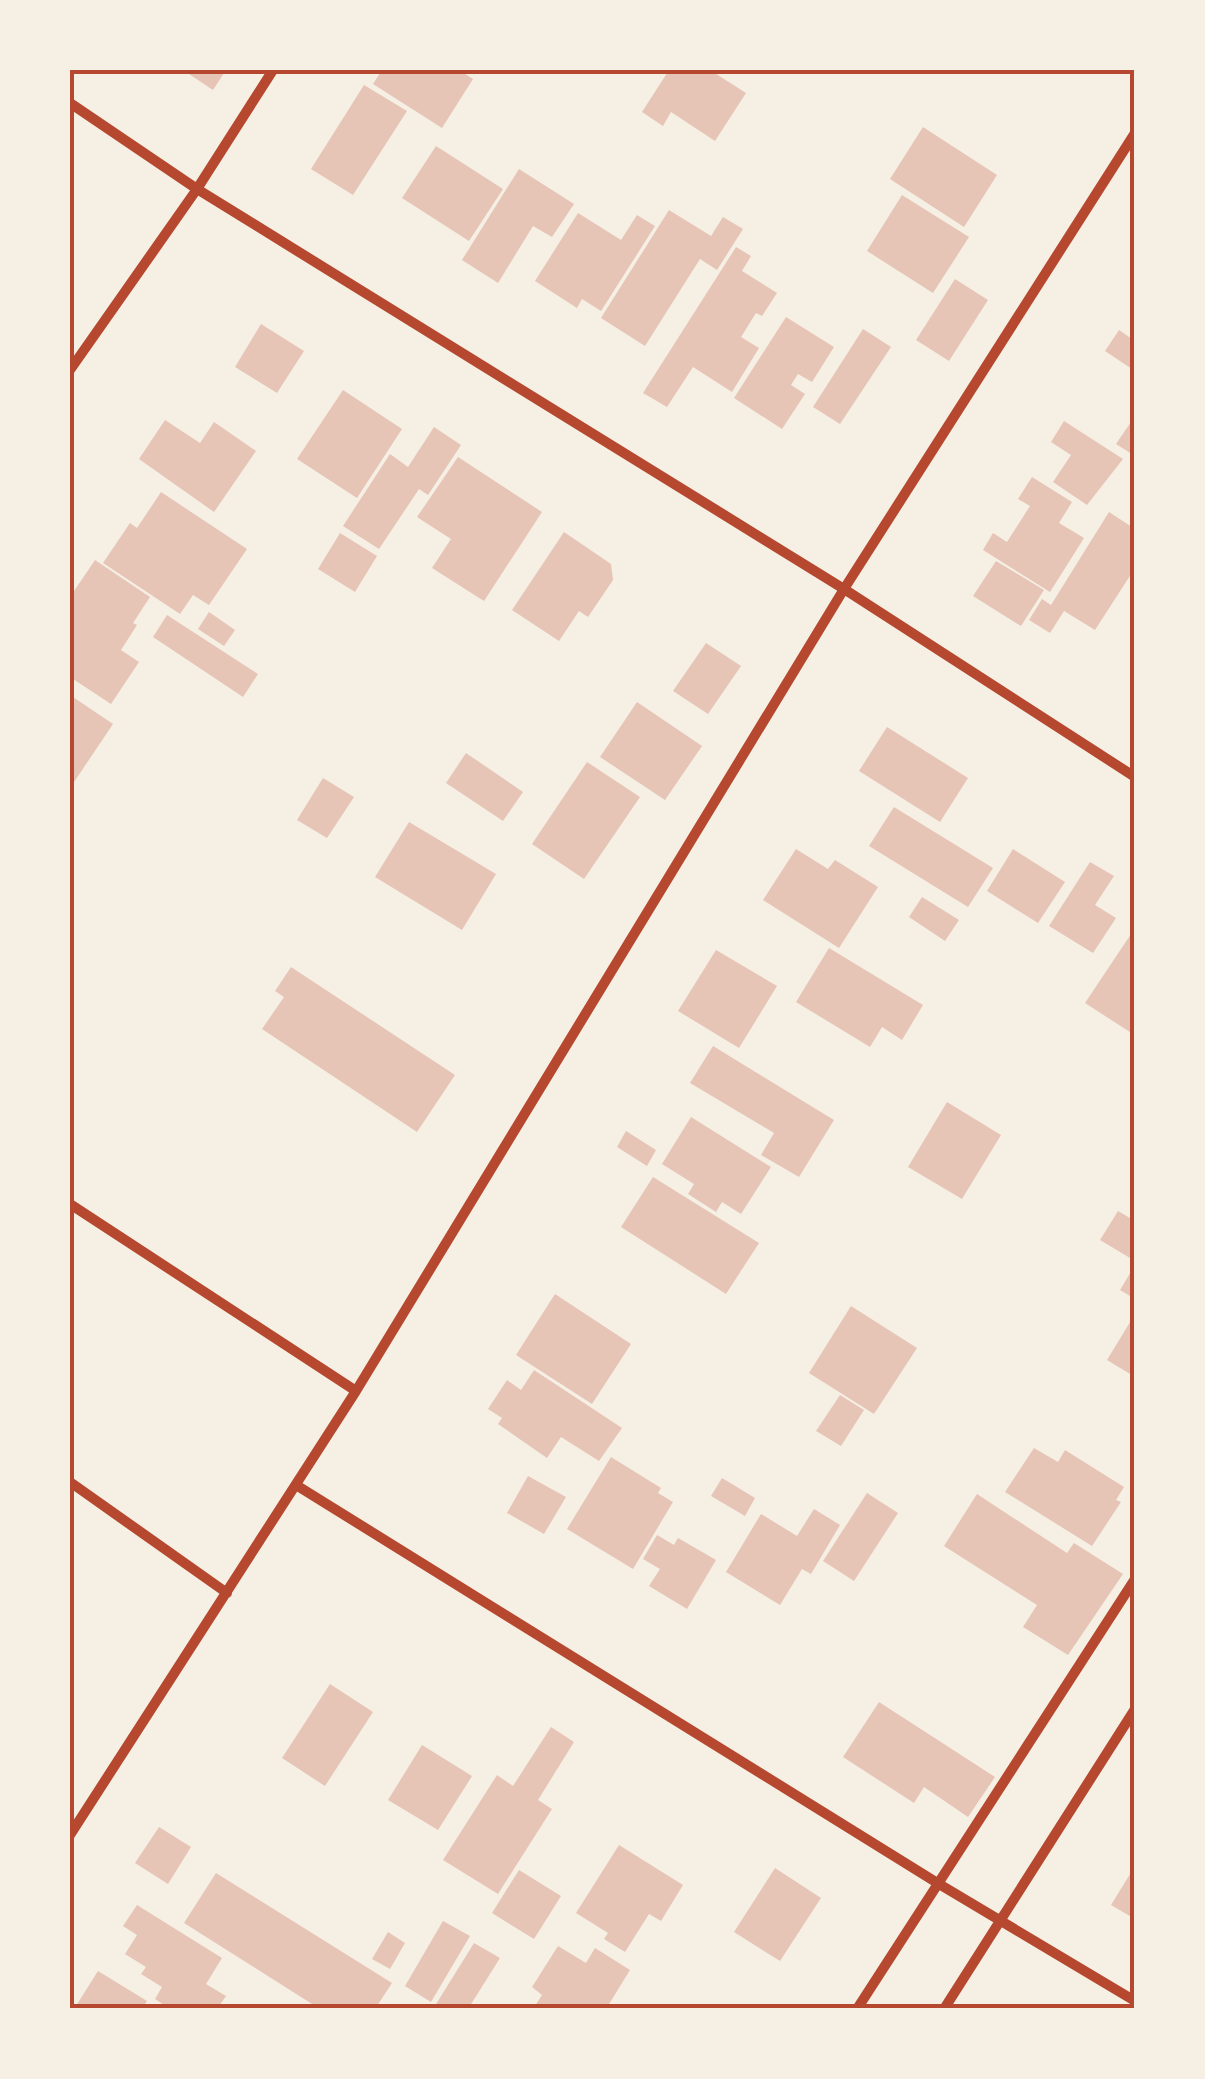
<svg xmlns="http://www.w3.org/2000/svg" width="1205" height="2079" viewBox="0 0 1205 2079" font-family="Overpass,sans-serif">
<rect width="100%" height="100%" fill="#f6efe4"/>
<path fill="#e6c5b7" d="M183,70H226L213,90Z
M382,70H459L473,79L442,128L373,84Z
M669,70H710L746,93L715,141L671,112L663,126L642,112Z
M364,85L407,111L353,195L311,169Z
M923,127L997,175L964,227L890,179Z
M436,146L503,189L469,241L402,198Z
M519,169L574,204L552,237L533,226L498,283L462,260Z
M902,195L969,237L933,293L867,251Z
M669,210L711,236L723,217L743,229L717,270L700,259L645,346L601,318Z
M578,213L621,240L637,215L655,226L601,311L582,299L577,308L535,281Z
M736,247L751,256L742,271L777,293L762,316L756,313L741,337L759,348L732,392L693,367L667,407L643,393Z
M955,279L988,300L949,361L916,340Z
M786,317L834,347L812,382L798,374L791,385L805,394L782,429L734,398Z
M261,324L304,351L277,393L235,367Z
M863,329L891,347L840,424L813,407Z
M1119,330L1135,341V371L1105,351Z
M343,390L402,429L357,498L297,459Z
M1135,416V456L1116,444Z
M165,420L200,443L214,422L256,451L214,512L139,459Z
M1064,421L1123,459L1087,505L1053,482L1071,455L1051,442Z
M434,427L461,445L428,495L419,489L379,549L343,526L390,454L408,467Z
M458,457L542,512L484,601L432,568L451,539L417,517Z
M1032,477L1072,502L1059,523L1084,538L1050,592L983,550L993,533L1007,542L1030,506L1018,499Z
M161,492L247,549L209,605L193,595L180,614L103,563L130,523L137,528Z
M1109,512L1135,529V568L1095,630L1064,611L1050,633L1029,620L1042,599L1051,605Z
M564,532L611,564L613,580L588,617L579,611L559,641L512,610Z
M340,533L377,556L355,592L318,569Z
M95,560L150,597L133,623L137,625L121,650L139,662L111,704L70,677V597Z
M996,561L1044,590L1021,626L973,596Z
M209,612L235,630L224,646L198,629Z
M167,615L258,674L243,697L153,637Z
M706,643L741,666L708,714L673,691Z
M70,695L113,724L70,788Z
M637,702L702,746L665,800L600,757Z
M887,727L968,778L940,822L859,771Z
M466,753L523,792L503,821L446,783Z
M587,762L640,797L584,879L532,844Z
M323,778L354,797L327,838L297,820Z
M894,807L993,868L968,907L869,846Z
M409,822L496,874L462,930L375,877Z
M796,849L828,869L835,860L878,887L839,948L763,900Z
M1013,849L1065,882L1038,923L987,891Z
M1090,862L1114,876L1095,905L1116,918L1093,953L1049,926Z
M922,897L959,920L945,941L909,917Z
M1135,928V1031L1133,1034L1085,1003Z
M829,948L923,1005L902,1040L882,1027L870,1047L796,1002Z
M716,950L777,986L739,1048L678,1011Z
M291,967L455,1075L417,1132L262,1029L284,997L275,991Z
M713,1046L834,1120L799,1177L761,1155L774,1133L690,1083Z
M947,1102L1001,1135L962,1199L908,1167Z
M691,1117L771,1167L741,1214L722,1202L716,1212L688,1194L694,1184L662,1164Z
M626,1131L656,1150L647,1166L617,1147Z
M653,1177L759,1243L726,1294L621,1227Z
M1118,1211L1135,1221V1261L1100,1240Z
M1135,1265V1299L1120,1290Z
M555,1294L631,1344L592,1404L516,1355Z
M851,1306L917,1348L874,1414L809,1373Z
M1135,1314V1377L1107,1360Z
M534,1370L622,1428L599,1461L561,1437L547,1458L498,1424L502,1418L488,1409L507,1380L521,1390Z
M840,1395L864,1410L841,1446L816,1431Z
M1034,1448L1058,1462L1065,1450L1124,1487L1116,1500L1121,1502L1092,1546L1005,1492Z
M611,1457L661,1488L658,1493L673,1502L633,1569L567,1529Z
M528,1476L566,1497L544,1534L507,1513Z
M722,1478L755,1498L745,1516L711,1496Z
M867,1493L898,1513L854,1581L823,1561Z
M977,1494L1067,1553L1074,1543L1123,1574L1068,1655L1023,1627L1037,1605L944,1546Z
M814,1509L840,1525L811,1574L802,1569L780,1605L726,1572L761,1514L797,1536Z
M657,1535L674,1545L678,1538L716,1560L687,1609L649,1586L660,1569L643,1559Z
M330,1684L373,1712L325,1786L282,1758Z
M879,1702L995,1777L968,1817L924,1787L914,1803L843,1757Z
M551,1727L574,1742L538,1800L552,1809L498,1894L443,1860L497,1775L513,1786Z
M422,1745L472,1776L438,1830L388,1800Z
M159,1827L191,1847L168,1884L135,1863Z
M619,1845L683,1885L661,1921L649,1914L625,1952L604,1939L608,1933L576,1913Z
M1135,1866V1919L1111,1905Z
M775,1868L821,1898L780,1961L734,1932Z
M519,1870L561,1896L534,1939L492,1913Z
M216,1873L392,1983L375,2009H320L184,1923Z
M137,1905L222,1958L206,1984L226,1996L217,2009H170L155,1999L162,1987L141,1974L146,1967L125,1954L137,1935L123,1926Z
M443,1921L470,1936L431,2002L405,1986Z
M388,1932L405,1943L390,1969L372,1959Z
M474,1943L500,1958L468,2009H433Z
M558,1946L586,1963L595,1948L630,1970L606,2009H533L542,1995L532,1987Z
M98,1971L147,2001L142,2009H74Z"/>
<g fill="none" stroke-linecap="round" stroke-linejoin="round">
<path stroke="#b5482f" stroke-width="10" d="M70,103L197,189L844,589L1135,777
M70,370L197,189L273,70
M70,1204L356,1391
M70,1482L227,1593
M296,1485L939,1884L1135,2001
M70,1835L356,1391L844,589L1135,133
M857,2009L1135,1579
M944,2009L1135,1709"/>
</g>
<rect width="1205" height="2079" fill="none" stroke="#f6efe4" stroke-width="145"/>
<rect x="72" y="72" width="1060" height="1934" fill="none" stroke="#b5482f" stroke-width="4"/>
</svg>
